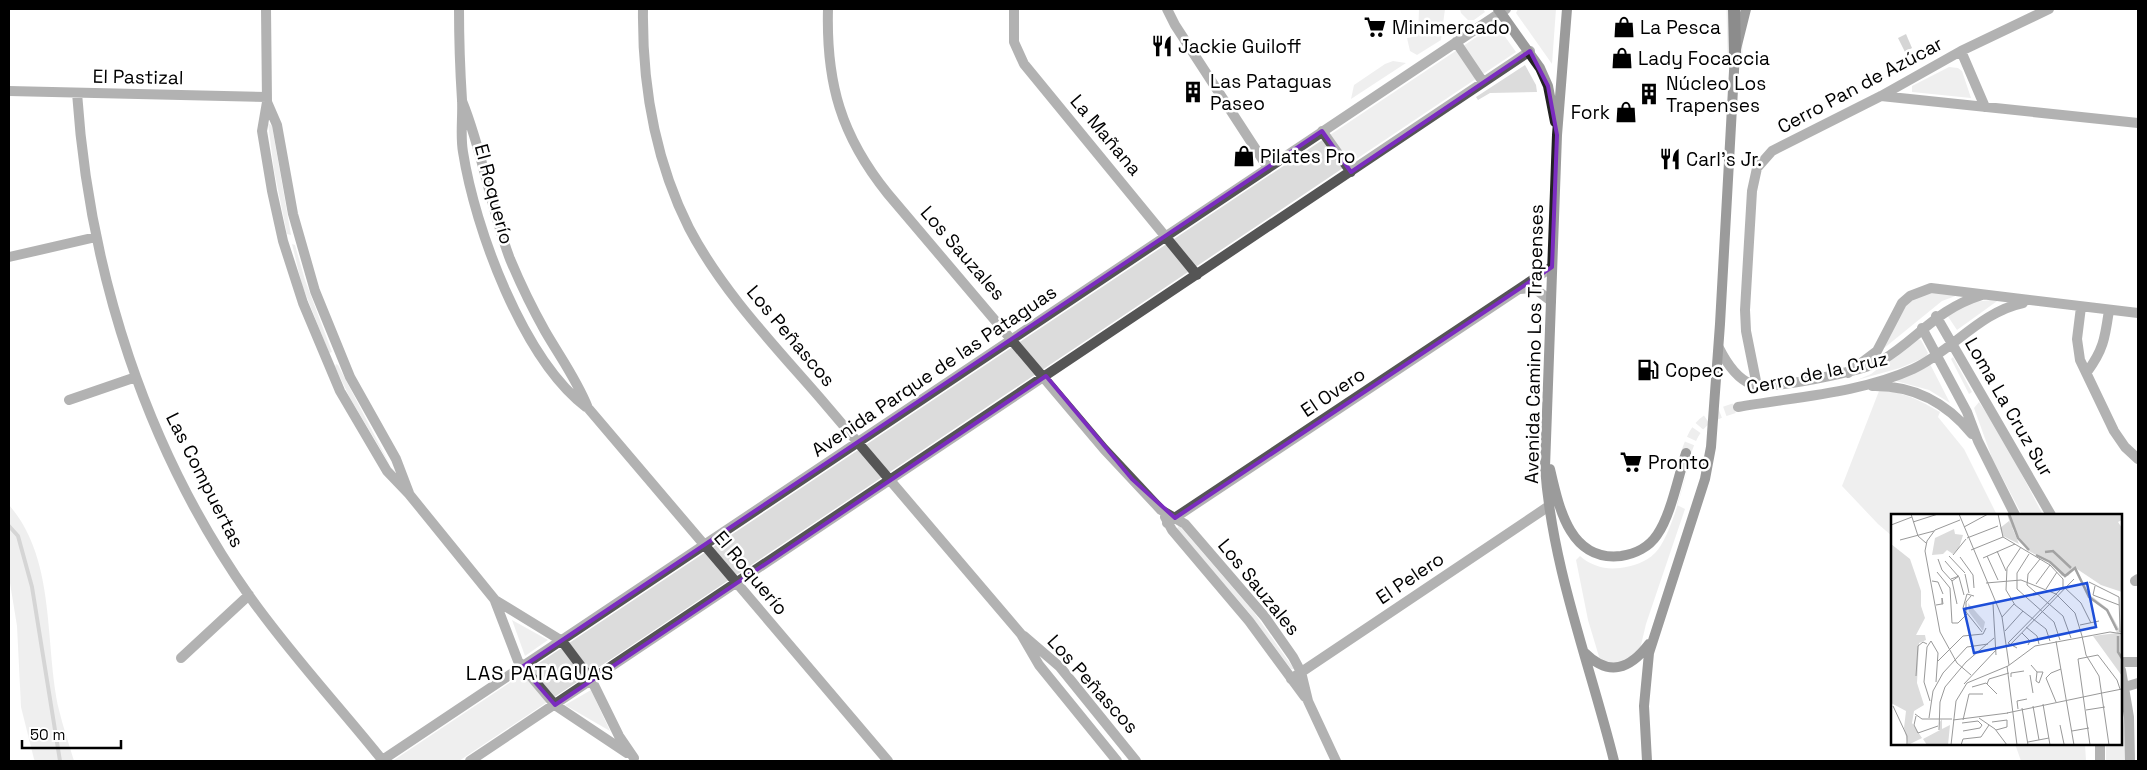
<svg xmlns="http://www.w3.org/2000/svg" width="2147" height="770" viewBox="0 0 2147 770" font-family="'Space Grotesk',sans-serif">
<rect width="100%" height="100%" fill="#fff"/>
<path fill="#dcdcdc" d="M1419,9H1445L1441,40L1417,55L1410,51L1407,38L1418,36Z
M1460,9H1483L1485,12L1474,20H1468L1461,13Z
M1518,9H1556L1552,64L1516,13Z
M1496,24L1516,52L459,761L394,760Z
M1393,61L1406,63L1351,99L1354,85L1385,64Z
M1525,65L1536,85L1537,92L1490,93L1478,100L1476,97Z
M1949,67L1958,68L1962,71L1971,98L1912,92V86Z
M268,123L272,126L291,235L287,234L274,170Z
M292,244L295,245L305,280L332,352L329,353L302,285Z
M1937,290L1961,294L1942,301L1883,349L1900,308L1913,297Z
M2000,299L1957,330L1947,315L1965,303Z
M1917,339L1921,340L1928,353L1926,357L1900,368L1857,380L1871,374Z
M1953,357L1972,392L1969,394L1951,359Z
M336,364L338,365L390,465L350,398L335,367Z
M1930,364L1950,403L1929,390L1892,380Z
M1879,391C1901,390 1921,401 1940,412L1938,417L1964,449L1997,515H1892V536L1878,524L1842,486Z
M1979,402L2001,435L2043,515H2022L1992,458L1974,408Z
M1692,455L1677,505L1685,509L1646,624L1638,658L1612,664L1600,660L1588,620L1576,560L1580,556C1591,566 1606,570 1620,568C1633,566 1645,563 1655,553C1672,536 1684,480 1692,455Z
M9,505C57,560 44,643 59,710C63,727 69,744 74,761H35L34,759L21,707L17,626L9,577Z
M1179,525L1253,611L1294,669H1291L1250,614L1177,529Z
M512,620L548,640L525,656Z
M591,690L610,731L565,705Z
M2121,705L2125,734V761H2106V744H2121Z
M2015,744H2085L2086,761H2021Z"/>
<path fill="#a3a3a3" d="M1906,34L1912,48L1905,52L1898,38Z"/>
<g fill="none" stroke-linecap="round" stroke-linejoin="round">
<path stroke="#a3a3a3" stroke-width="4" d="M9,526L18,536L32,587L60,761"/>
<path stroke="#d9d9d9" stroke-width="10" stroke-dasharray="10 5" stroke-linecap="butt" d="M1686,453C1697,420 1707,417 1738,407"/>
<g stroke="#dbdbdb" stroke-width="15">
<path id="primary" d="M1734,9L1735,53"/>
</g>
<path stroke="#555" stroke-width="10" d="M266,9L267,102L262,131L272,191L283,241L303,303L340,391L387,471L409,494L495,600L562,641L592,681L619,736L634,758
M459,9C459,39 460,69 462,100C463,117 460,135 463,152C475,229 523,359 586,407
M643,9C642,85 655,160 689,228C722,291 774,345 820,398C887,476 954,555 1021,634L1039,665L1117,761
M828,9C826,83 841,136 888,194L1104,449L1161,510L1185,524L1265,617L1293,657L1301,672L1308,701L1336,761
M1014,9V42L1024,64L1197,275
M1167,9L1175,25L1268,168
M1456,42L1483,82
M1961,51L1985,107
M9,91L267,97
M77,93C89,272 146,450 250,597C291,655 339,706 383,761
M1881,96L2138,123
M462,101C483,152 490,207 510,259C520,283 532,308 545,331C560,357 577,380 588,408L888,761
M267,102L277,125L293,214L315,291L350,377L396,459L409,493
M1322,131L1351,172
M9,257L96,237
M1520,289L1534,288L1551,301
M2081,307L2077,339L2080,360L2114,431L2125,447L2138,459
M1936,316L2051,515
M1922,328L1967,412L1978,441L2015,515
M1719,348C1726,362 1736,378 1751,384C1769,391 1863,371 1881,361C1918,339 1936,309 1982,295
M2087,372C2104,349 2105,337 2109,310
M1848,373L1877,351L1902,303L1910,296L1931,288L2138,313
M1757,386L1746,331L1745,310L1752,191L1757,168L1772,151L1881,96L1961,51L2049,9
M1872,386C1914,385 1946,402 1972,434
M69,400L136,377
M1738,407C1794,397 1861,393 1913,369C1952,351 1980,312 2023,303
M1165,517L1172,530L1249,621L1305,697
M1167,523L1552,267
M2135,581L2138,579
M495,601L518,661L555,705L627,753
M1024,636L1060,667L1136,761
M181,658L249,595
M2121,662H2138
M2121,670L2129,717L2130,761
M1291,679L1549,506
M2125,687L2138,683
M381,761L1506,9
M470,761L1530,51
M2100,761V744"/>
<path stroke="#222" stroke-width="10" d="M1498,9L1540,68L1548,86L1555,122
M1567,9L1557,135L1545,467C1552,568 1590,664 1614,761
M1550,469C1559,508 1570,562 1621,556C1635,554 1649,547 1657,535C1671,515 1678,477 1686,453
M1585,653C1609,677 1630,669 1649,644
M1647,761L1644,706L1649,653L1705,479L1711,447L1720,324L1735,53L1746,9"/>
<use href="#primary" stroke="#000" stroke-width="12"/>
</g>
<path d="M0 0H2147V770H0ZM1530,51L1548,86L1557,135L1552,267L1175,518L1132,479L1046,376L555,705L522,667L1322,131L1351,172Z" fill="#fff" fill-opacity=".55" fill-rule="evenodd"/>
<path fill="none" stroke="#7b2cbf" stroke-width="4" stroke-linejoin="round" d="M1530,51L1548,86L1557,135L1552,267L1175,518L1132,479L1046,376L555,705L522,667L1322,131L1351,172Z"/>
<defs>
<g id="supermarket-bare" transform="scale(1.725)"><path d="M-6-5.5h2.5l.6 2H6L4.5 2H-2.5L-4.4-4H-6ZM-1.5 3.2a1.3 1.3 0 1 0 .1 0ZM3 3.2a1.3 1.3 0 1 0 .1 0Z" fill="#000" stroke="#fff" stroke-width="2.5" paint-order="stroke"/></g>
<g id="shop-bare" transform="scale(1.725)"><path d="M-5-2.5h2.3a2.7 3.5 0 0 1 5.4 0H5L5.5 6h-11ZM-1.5-2.5h3a1.5 2.3 0 0 0-3 0Z" fill="#000" stroke="#fff" stroke-width="2.5" paint-order="stroke"/></g>
<g id="restaurant-bare" transform="scale(1.725)"><path d="M-5-6h1v4h1v-4h1v4h1v-4h1v5L-1.5 .5V6h-2V.5L-5-1ZM5-6V6H3V1.5H1.5Q1.5-4 5-6Z" fill="#000" stroke="#fff" stroke-width="2.5" paint-order="stroke"/></g>
<g id="building-bare" transform="scale(1.725)"><path d="M-4-6H4V6H1V3H-1V6H-4ZM-2.5-4.3h1.7v1.8h-1.7ZM.8-4.3h1.7v1.8H.8ZM-2.5-1h1.7V.8h-1.7ZM.8-1h1.7V.8H.8Z" fill="#000" stroke="#fff" stroke-width="2.5" paint-order="stroke"/></g>
<g id="fuel-bare" transform="scale(1.725)"><path d="M-5.5-6h7V0h2V4h1.3V-2.5L3-4.5l.8-.8L6-3V5H2.5V1h-1V6h-7ZM-4.2-4.7v3.2H.2V-4.7Z" fill="#000" stroke="#fff" stroke-width="2.5" paint-order="stroke"/></g>
</defs>
<g fill-rule="evenodd">
<use href="#supermarket-bare" x="1375" y="27"/>
<use href="#shop-bare" x="1624" y="27"/>
<use href="#restaurant-bare" x="1162" y="46"/>
<use href="#shop-bare" x="1622" y="58"/>
<use href="#building-bare" x="1193" y="92"/>
<use href="#building-bare" x="1649" y="94"/>
<use href="#shop-bare" x="1626" y="112"/>
<use href="#shop-bare" x="1244" y="156"/>
<use href="#restaurant-bare" x="1670" y="159"/>
<use href="#fuel-bare" x="1648" y="370"/>
<use href="#supermarket-bare" x="1631" y="462"/>
</g>
<g text-anchor="middle" dominant-baseline="central" stroke-width="5" stroke-linejoin="round" paint-order="stroke">
<g font-size="19" fill="#000" stroke="#fff" text-anchor="start">
<text x="1392" y="27">Minimercado</text>
<text x="1640" y="27">La Pesca</text>
<text x="1178" y="46">Jackie Guiloff</text>
<text x="1638" y="58">Lady Focaccia</text>
<text x="1210" y="81">Las Pataguas<tspan x="1210" dy="22">Paseo</tspan></text>
<text x="1666" y="83">Núcleo Los<tspan x="1666" dy="22">Trapenses</tspan></text>
<text x="1610" y="112" text-anchor="end">Fork</text>
<text x="1260" y="156">Pilates Pro</text>
<text x="1686" y="159">Carl's Jr.</text>
<text x="1665" y="370">Copec</text>
<text x="1648" y="462">Pronto</text>
</g>
<g font-size="19" fill="#000" stroke="#fff">
<text transform="translate(138 77) rotate(1)">El Pastizal</text>
<text transform="translate(1860 85) rotate(-28)">Cerro Pan de Azúcar</text>
<text transform="translate(1106 135) rotate(50)">La Mañana</text>
<text transform="translate(494 194) rotate(75)">El Roquerío</text>
<text transform="translate(963 253) rotate(49)">Los Sauzales</text>
<text transform="translate(791 336) rotate(50)">Los Peñascos</text>
<text transform="translate(1534 344) rotate(-89)">Avenida Camino Los Trapenses</text>
<text transform="translate(934 371) rotate(-34)">Avenida Parque de las Pataguas</text>
<text transform="translate(1817 373) rotate(-12)">Cerro de la Cruz</text>
<text transform="translate(1333 392) rotate(-34)">El Overo</text>
<text transform="translate(2009 407) rotate(60)">Loma La Cruz Sur</text>
<text transform="translate(205 480) rotate(63)">Las Compuertas</text>
<text transform="translate(751 573) rotate(50)">El Roquerío</text>
<text transform="translate(1410 578) rotate(-34)">El Pelero</text>
<text transform="translate(1259 587) rotate(51)">Los Sauzales</text>
<text transform="translate(1093 684) rotate(48)">Los Peñascos</text>
</g>
<g font-size="20" letter-spacing="1" fill="#000" stroke="#fff">
<text x="540" y="673">LAS PATAGUAS</text>
</g>
</g>
<g transform="translate(1891 514)">
<rect width="231" height="231" fill="#fff"/>
<path d="M116,0L231,1V6L227,8L231,14V78L210,71L183,53L198,80L217,95L231,120V162L202,122L226,119L217,98L198,84L183,55L177,62H171L160,49L136,36L121,13L128,30L112,22L109,14L118,7L120,12ZM63,15L64,20L72,21L68,34L62,40L56,36L52,40L41,41L44,24ZM0,30L19,45L30,77V92L34,104L25,121H34L35,126L28,129L26,169L33,191L23,197L21,209L31,224L17,231L13,214L15,197L0,189ZM77,89L94,108L92,117L78,98ZM51,205V215L59,211L57,231H36L32,225L49,216L48,209Z" fill="#dcdcdc"/>
<path fill="none" stroke="#a3a3a3" stroke-width="2.5" d="M118,0L127,24L138,36M154,38L162,37L180,54M145,41L159,48L174,62L184,54L198,83L216,96L226,116M227,122V138L232,146"/>
<path fill="none" stroke="#999" stroke-width="1" d="M20,0L27,22L35,29M68,0L111,103L118,151M107,0L112,23L159,51L172,65V73M69,6L44,16L36,27L34,37L49,118L66,149L80,161M22,8L47,0M0,11L21,3M73,13L97,0M76,24L107,12M9,26L43,17M130,33L116,54L115,76L124,91L155,115L159,127M80,36L112,23M106,37L115,57M62,41L75,25M58,42L74,59M96,42L107,66M69,43L82,61L83,74M92,44L124,30M47,45L51,56L61,67L68,62L60,65M149,45L137,60L136,71L172,102L180,124M54,47L67,62M46,58L59,74L61,109H67L76,100M74,60L78,79M68,63L73,81M41,67L47,68L52,80M61,67L66,90M198,68L228,83L229,118M95,69L130,66L165,80L184,99L191,122M145,70L159,51M204,72L202,81L228,91M173,73L190,89L200,109M126,75L163,108L169,126M126,75V59L138,40M155,75L166,58M80,82L75,88V98L91,118M102,90L105,141M45,91L51,90H52L51,84V90M72,94L76,80L83,82M111,103L123,90M189,111L208,107M135,113L146,122L148,130M114,117L132,97M131,119L139,127L137,131M191,122L195,141L208,162L218,231M165,127L183,231M119,131L183,65M126,134L117,129L172,73M47,147L72,122L92,120L95,114M140,151L146,158H152L148,169L145,167L146,158M116,152L126,231M139,161L142,179M25,162L27,132L32,128L36,130M120,163V159L133,157M73,170L105,136M96,170L98,165L118,159M81,173L95,169L106,180M211,179L231,175M39,187L33,168L36,133L40,127L47,139L45,168M165,188L155,164L160,159L170,155M152,190L159,231M2,192L16,222V231M142,192L148,226M131,194L137,231M127,195L126,187L136,185M195,196L214,193M116,199L211,179M24,200L31,205H61M25,202L23,211L27,219L47,212M38,204L42,177L52,159L76,133L97,130M88,204L104,215L116,231M62,206L117,199M72,206L78,180H92M101,208L116,206V213L105,216M71,209L87,207L91,211L89,214L72,217M169,211L173,230M48,216L49,188L54,173L75,148L103,124M181,217L198,214M137,228L158,224M60,231L65,187L76,169L117,152L144,132L219,118L232,120M70,231L72,225L90,223L98,211M199,231L187,145L207,141L226,166L229,175"/>
<path fill="#1d4ed8" fill-opacity="0.15" stroke="#1d4ed8" stroke-width="2.5" d="M196,69L205,113L83,139L73,95Z"/>
<rect width="231" height="231" fill="none" stroke="#000" stroke-width="2.5"/>
</g>
<rect width="2147" height="770" fill="none" stroke="#000000" stroke-width="20"/>
<path d="M22 740v8h99v-8" fill="none" stroke="#000000" stroke-width="2.5"/>
<text x="30" y="740" font-size="15" fill="#000000" stroke="#ffffff" stroke-width="4" paint-order="stroke">50 m</text>
</svg>
